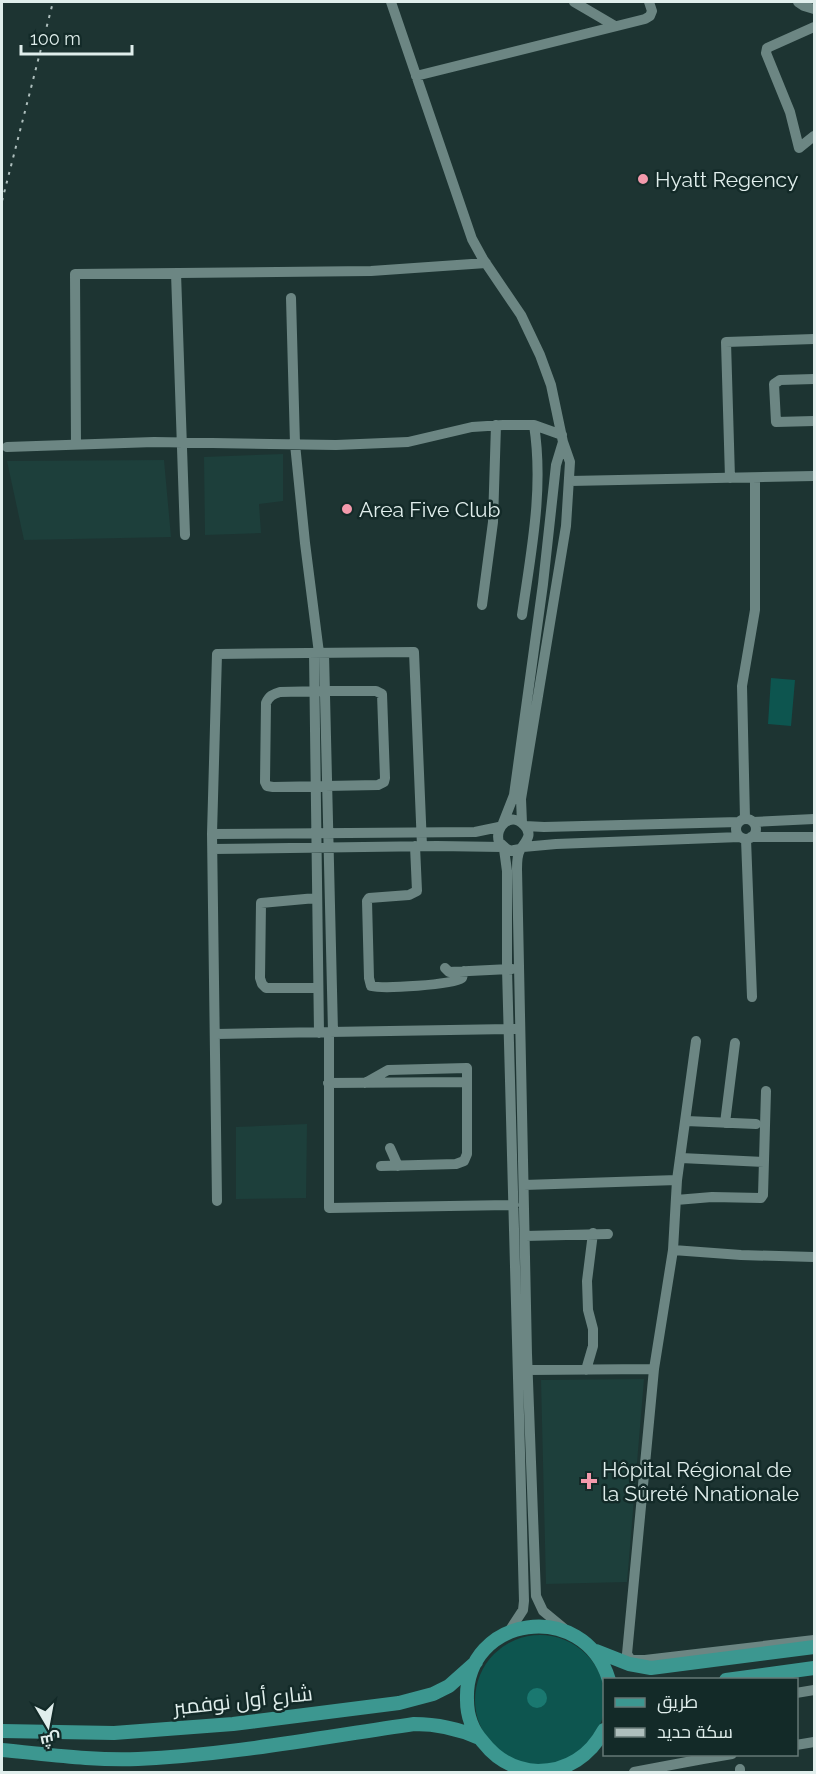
<svg xmlns="http://www.w3.org/2000/svg" width="816" height="1774" viewBox="0 0 816 1774" font-family="Raleway,Cairo,sans-serif">
<rect width="100%" height="100%" fill="#1d3432"/>
<path fill="#1d3f3b" d="M283,454V501L259,504L261,533L205,535L204,457Z
M164,460L171,537L24,540L7,461Z
M307,1124L306,1198L236,1199V1127Z
M644,1379L627,1582L546,1584L541,1380Z"/>
<path fill="#0d554f" d="M771,678L795,680L791,726L768,724Z
M475 1700a65 65 0 1 1 130 0a65 65 0 1 1-130 0Z"/>
<path fill="#1a7870" d="M527 1698a10 10 0 1 1 20 0a10 10 0 1 1-20 0Z"/>
<g fill="none" stroke-linecap="round" stroke-linejoin="round">
<path stroke="#6c8683" stroke-width="10" d="M391,2L472,239L483,259L521,315L540,355L551,385L563,442L570,462L566,526L521,799L522,823
M574,2L615,26
M798,2L804,6L814,9
M814,27L767,48L766,53L790,112L799,148L814,136
M416,76L645,19L650,16L652,11L649,2
M176,273L185,535
M291,298L295,444L305,543L319,653
M814,379L780,380L774,384L776,422L814,421
M76,445L75,274L371,271L486,263
M7,447L154,442L336,445L408,442L472,427L503,425H534L562,435
M730,478L726,342L814,339
M570,481L814,476
M482,605L493,522L496,425
M522,615C531,552 544,489 534,425
M314,653L319,1033
M324,653L333,1032
M325,691H376L382,694L385,778L384,782L378,785L273,787L267,786L265,782L266,703C269,696 273,694 280,692Z
M745,819L742,686L755,610V478
M736 829a10 10 0 1 1 20 0a10 10 0 1 1-20 0Z
M753,822L814,819
M503,823L514,795L543,584L556,465L563,442
M525,826L544,827L739,822
M212,834L475,832L499,827
M751,837H814
M746,839L752,997
M415,846L417,891L409,895L369,898L367,901L369,978L371,986C384,989 452,985 462,978L464,971
M523,847L556,844L740,837
M213,849L437,846L502,847
M504,849L507,871V969L524,1601L523,1610L508,1633
M520,849L509,851L499,842C494,827 511,811 524,825C534,835 525,842 520,850C517,855 517,864 517,869L527,1354L536,1596L543,1611L566,1630
M316,898L261,903L260,978L262,984L266,988H318
M445,968L449,972L512,969
M329,1032V1208L514,1205
M216,1034L515,1029
M696,1041L677,1180L673,1250L654,1369L627,1654L631,1660H645L814,1640
M328,1083L467,1082
M365,1083L388,1070L467,1068V1154L464,1161L456,1164L381,1166
M686,1121L756,1124
M725,1123L735,1043
M390,1148L398,1166
M681,1158L764,1162
M524,1185L677,1180
M676,1200L712,1197L761,1198L763,1195L766,1091
M217,1201L212,834L217,654L414,652L422,846
M525,1236L608,1234
M673,1250L741,1255L814,1257
M528,1370L654,1369
M586,1370L593,1346V1329L588,1310L587,1281L593,1233
M796,1693L814,1690
M796,1745L814,1742
M703,1759L732,1754
M740,1769V1772
M634,1772L703,1759V1754"/>
<path stroke="#3c9790" stroke-width="14" d="M596,1651L629,1664L651,1668L814,1647
M726,1680L814,1668
M604,1730C590,1756 567,1771 538,1771C515,1770 497,1760 483,1742C472,1730 467,1716 467,1700C464,1615 584,1598 609,1680
M2,1731L114,1733L233,1724L399,1703L433,1694L449,1686L476,1662
M2,1750C46,1754 93,1761 138,1759C230,1755 323,1737 414,1724C438,1724 457,1728 479,1738"/>
<path stroke="#aebfbd" stroke-width="2" stroke-dasharray="3 6" stroke-linecap="butt" d="M2,201L53,2"/>
</g>
<g fill="#f39aac" stroke="#132a28" stroke-width="2">
<circle cx="643" cy="179" r="6"/>
<circle cx="347" cy="509" r="6"/>
<path d="M586 1472h6v6h6v6h-6v6h-6v-6h-6v-6h6z"/>
</g>
<g text-anchor="middle" dominant-baseline="central" stroke-width="5" stroke-linejoin="round" paint-order="stroke">
<g font-size="21" fill="#e0eeec" stroke="#132a28" text-anchor="start">
<text x="655" y="179">Hyatt Regency</text>
<text x="359" y="509">Area Five Club</text>
<text x="602" y="1469">Hôpital Régional de<tspan x="602" dy="24">la Sûreté Nnationale</tspan></text>
</g>
<g font-size="21" fill="#e0eeec" stroke="#132a28">
<text transform="translate(243 1700) rotate(-6)">شارع أول نوفمبر</text>
</g>
</g>
<rect width="816" height="1774" fill="none" stroke="#e0eeec" stroke-width="6"/>
<rect x="603" y="1678" width="195" height="78" fill="#132a28" stroke="#657876" stroke-width="1.5"/>
<rect x="615" y="1698" width="30" height="9" fill="#3c9790" stroke="#657876" stroke-width="1.5"/>
<text x="657" y="1708" font-size="18" fill="#e0eeec">طريق</text>
<rect x="615" y="1728" width="30" height="9" fill="#aebfbd" stroke="#657876" stroke-width="1.5"/>
<text x="657" y="1738" font-size="18" fill="#e0eeec">سكة حديد</text>
<g transform="translate(48 1726) rotate(170)" stroke="#132a28" stroke-width="4.5" paint-order="stroke">
<path d="M0-4.5L10 22L0 15L-10 22Z" fill="#e0eeec"/>
<text y="-9" font-size="16" font-weight="bold" text-anchor="middle" fill="#e0eeec">ش</text>
</g>
<path d="M21 45v9h111v-9" fill="none" stroke="#e0eeec" stroke-width="3"/>
<text x="30" y="45" font-size="18" fill="#e0eeec" stroke="#132a28" stroke-width="4.5" paint-order="stroke">100 m</text>
</svg>
